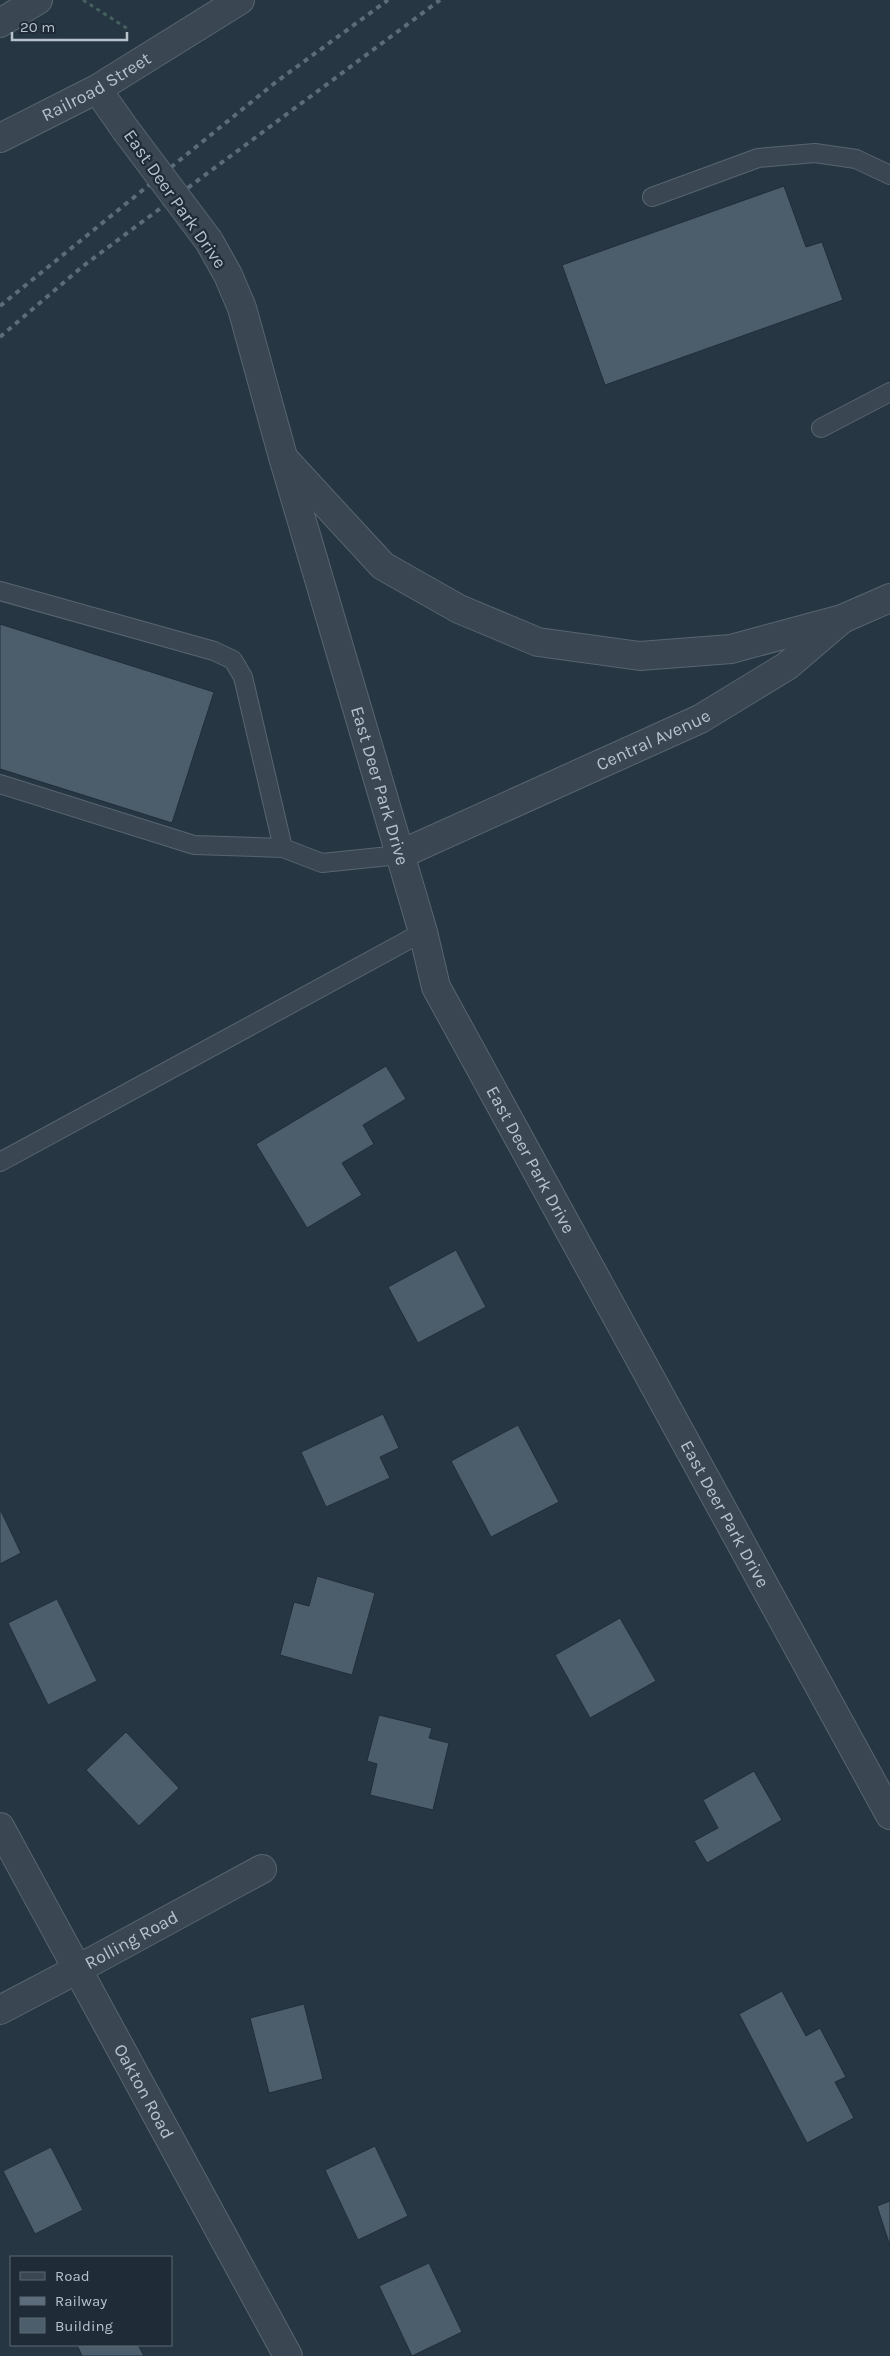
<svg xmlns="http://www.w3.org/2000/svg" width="890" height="2356" viewBox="0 0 890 2356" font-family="Karla,sans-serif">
<rect width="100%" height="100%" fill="#263643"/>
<path fill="#4c5e6b" stroke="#212e3a" d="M784,186L806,247L822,242L843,300L605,385L562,265Z
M0,624L214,692L172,823L0,769Z
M386,1066L406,1099L363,1125L374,1144L342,1163L362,1195L307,1228L256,1144Z
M456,1250L486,1307L418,1343L388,1287Z
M383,1414L399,1448L380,1457L390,1478L326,1507L301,1452Z
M518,1425L559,1502L491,1537L451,1461Z
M0,1509L21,1553L0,1564Z
M317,1576L375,1593L352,1675L280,1655L294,1602L309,1606Z
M57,1599L97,1681L48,1705L8,1623Z
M620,1618L656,1681L590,1718L555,1655Z
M379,1715L432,1728L429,1738L449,1743L433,1810L370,1795L377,1764L367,1761Z
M126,1732L179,1788L139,1826L86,1770Z
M754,1771L782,1820L707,1863L694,1841L718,1828L703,1800Z
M782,1991L806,2036L820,2028L846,2077L835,2082L854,2118L807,2143L739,2014Z
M304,2004L323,2079L269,2093L250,2018Z
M375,2146L408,2216L358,2240L325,2170Z
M51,2147L83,2210L35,2234L3,2171Z
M890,2201V2246L877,2206Z
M429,2263L462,2332L412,2356L379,2286Z
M77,2345H138L144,2356H82Z"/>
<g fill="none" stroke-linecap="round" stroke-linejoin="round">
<g stroke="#586570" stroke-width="20">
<path id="service" d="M652,197L758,158L815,153L856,159L890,175
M821,428L890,392
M0,591L214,651L233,660L243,677L283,848
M0,784L194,845L283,848L322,863L399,855
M0,1162L423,932"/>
</g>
<g stroke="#586570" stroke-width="30">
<g id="minor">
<path d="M0,23L38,0"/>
<path id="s1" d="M399,855L700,719L787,666L842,619"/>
<path id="s2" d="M0,1827L288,2356"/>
<path id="s3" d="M0,2010L78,1969L262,1869"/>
</g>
</g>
<g stroke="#586570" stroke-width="30">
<g id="tertiary">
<path d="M97,89L125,129"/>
<path id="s4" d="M0,138L97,89L240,0"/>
<path id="s5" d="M209,241L228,275L242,308L283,457L423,932L436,987L890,1815"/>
<path d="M287,462L383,566L459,609L538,642L640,656L731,649L842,619L890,598"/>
</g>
</g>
<path stroke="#46605f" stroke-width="3" stroke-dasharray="4 4" stroke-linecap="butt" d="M83,0L128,29"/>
<use href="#service" stroke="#3a4753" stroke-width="18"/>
<use href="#minor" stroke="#3a4753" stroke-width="28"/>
<use href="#tertiary" stroke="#3a4753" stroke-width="28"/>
<path stroke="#5c6c7a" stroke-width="4" stroke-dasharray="5 5" stroke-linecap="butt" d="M0,306L276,82L388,0
M0,337L83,266L440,0"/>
<g stroke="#586570" stroke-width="30" stroke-linecap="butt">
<path id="tertiary-bridge" d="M125,129L209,241"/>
</g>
<use href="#tertiary-bridge" stroke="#3a4753" stroke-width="28"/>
</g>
<g text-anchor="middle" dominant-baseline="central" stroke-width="4.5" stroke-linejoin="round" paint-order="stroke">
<g font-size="18" fill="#b7c2cc" stroke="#1f2c38">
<text stroke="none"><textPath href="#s4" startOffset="109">Railroad Street</textPath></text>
<text transform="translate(175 199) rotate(55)">East Deer Park Drive</text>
<text stroke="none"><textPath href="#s1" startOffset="279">Central Avenue</textPath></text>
<text stroke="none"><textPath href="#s5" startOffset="572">East Deer Park Drive</textPath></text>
<text stroke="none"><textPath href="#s5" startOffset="978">East Deer Park Drive</textPath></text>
<text stroke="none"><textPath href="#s5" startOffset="1382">East Deer Park Drive</textPath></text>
<text stroke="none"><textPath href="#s3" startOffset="149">Rolling Road</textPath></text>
<text stroke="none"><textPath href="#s2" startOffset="301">Oakton Road</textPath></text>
</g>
</g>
<rect x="10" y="2256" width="162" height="90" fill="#1f2c38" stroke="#5c6873"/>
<rect x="20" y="2272" width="25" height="8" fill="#3a4753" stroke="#5c6873"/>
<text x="55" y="2281" font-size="15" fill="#b7c2cc">Road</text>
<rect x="20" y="2297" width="25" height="8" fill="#5c6c7a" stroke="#5c6873"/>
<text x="55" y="2306" font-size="15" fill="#b7c2cc">Railway</text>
<rect x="20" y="2318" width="25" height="15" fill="#4c5e6b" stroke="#5c6873"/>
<text x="55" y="2331" font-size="15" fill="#b7c2cc">Building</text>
<path d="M12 32v8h115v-8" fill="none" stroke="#b7c2cc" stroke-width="2.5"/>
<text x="20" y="32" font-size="15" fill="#b7c2cc" stroke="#1f2c38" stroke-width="4" paint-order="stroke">20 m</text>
</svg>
